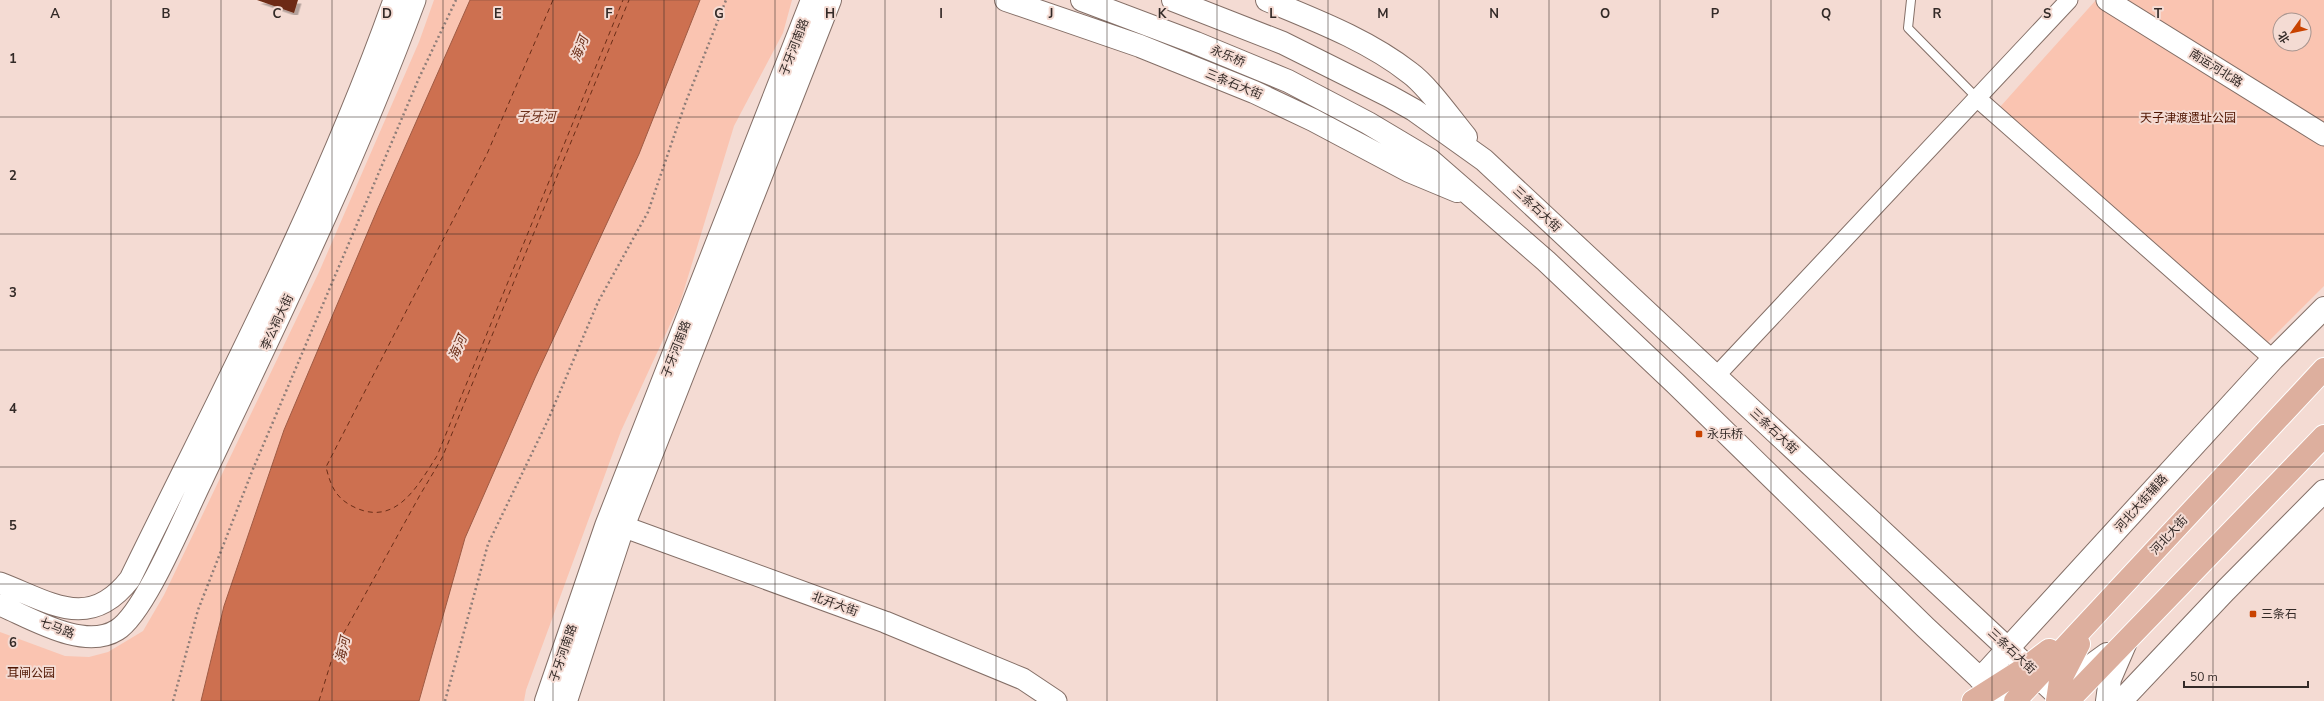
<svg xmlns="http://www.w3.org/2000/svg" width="2324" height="701" viewBox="0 0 2324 701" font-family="'Nunito Sans','Noto Sans SC',sans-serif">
<defs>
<filter id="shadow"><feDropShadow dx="3.5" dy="3.5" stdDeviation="0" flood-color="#0004"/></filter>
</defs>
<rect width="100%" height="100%" fill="#f4dbd3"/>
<path fill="#fac4b1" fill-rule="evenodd" d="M434,0H792L783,33L734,126L680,303L621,431L526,690L524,701H0V632L65,656L89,657L108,652L143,631L164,595L319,272L419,42Z
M2096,0H2324V286L2265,345L2000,107ZM2280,20H2304V44H2280Z"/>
<path fill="#cd7050" stroke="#9f5b44" d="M470,0H700L639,154L535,378L465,538L419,701H201L224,606L284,430L378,208Z"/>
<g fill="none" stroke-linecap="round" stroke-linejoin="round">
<path stroke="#6a2d17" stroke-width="1" stroke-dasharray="5 4" stroke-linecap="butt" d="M553,0L487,154L326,467C331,487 336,499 356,508C397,526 418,485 437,456L623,0
M319,701L335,649L420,495L442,458L629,0"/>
</g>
<path fill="#6d2b13" filter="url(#shadow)" d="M257,0H298L294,13Z"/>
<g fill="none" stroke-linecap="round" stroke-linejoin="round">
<g stroke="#846f67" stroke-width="10">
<path id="service" d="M1911,0L1908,28L1978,99"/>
</g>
<g stroke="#846f67" stroke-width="19">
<path id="minor" d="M1978,99L2273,359
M1716,376L2069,0"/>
</g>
<g stroke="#846f67" stroke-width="23">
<path id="tertiary" d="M2107,0L2324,135
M608,521L885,622L1023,679L1056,701
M0,583C50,602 89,632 130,579C223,389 323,200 394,0
M0,605C31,618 84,651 117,630C145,613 185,514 202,480C277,322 354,165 415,0"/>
</g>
<g stroke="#846f67" stroke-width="24">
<path id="secondary" d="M1006,0L1140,46L1254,92L1313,120L1409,171L1457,191
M1082,0L1196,43L1288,81L1368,123L1430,160L1546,261L1675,383L1925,627L2004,701
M1173,0L1283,43L1389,96L1414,110L1484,160L2064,701
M1267,0C1315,20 1368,40 1410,73C1428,86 1451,119 1466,137
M1980,679L2273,359L2324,308
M2050,686L2089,667L2107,654
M546,701L606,526L812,0
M566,701L623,527L830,0
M2107,701L2110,679L2126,642
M2121,701L2225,591L2324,491"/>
</g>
<g stroke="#fff" stroke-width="24">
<path id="primary" d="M1973,701L2028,666L2049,650
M2015,701L2324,369
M2057,701L2060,681L2079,644
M2068,701L2324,436"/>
</g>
<path stroke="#8e7d78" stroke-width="2.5" stroke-dasharray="2 3" stroke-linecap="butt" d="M173,701L198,610L253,469L419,78L456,0
M445,701L488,544L548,420L598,302L648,212L685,104L726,0"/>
<use href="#service" stroke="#fff" stroke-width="8"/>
<use href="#minor" stroke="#fff" stroke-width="17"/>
<use href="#tertiary" stroke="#fff" stroke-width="21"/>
<use href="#secondary" stroke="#fff" stroke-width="22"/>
<use href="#primary" stroke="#ddaf9e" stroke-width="22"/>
</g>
<path fill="none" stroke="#332a27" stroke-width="1" stroke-opacity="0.55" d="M111,0V701M221,0V701M332,0V701M443,0V701M553,0V701M664,0V701M775,0V701M885,0V701M996,0V701M1107,0V701M1217,0V701M1328,0V701M1439,0V701M1549,0V701M1660,0V701M1771,0V701M1881,0V701M1992,0V701M2103,0V701M2213,0V701M0,117H2324M0,234H2324M0,350H2324M0,467H2324M0,584H2324"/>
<g fill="#c94300" stroke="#f4dbd3" stroke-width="1.5">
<rect x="1695" y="430" width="8" height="8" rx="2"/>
<rect x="2249" y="610" width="8" height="8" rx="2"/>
</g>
<g text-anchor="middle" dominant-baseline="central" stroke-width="4" stroke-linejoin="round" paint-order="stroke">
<g font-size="12" fill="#332a27" stroke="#f4dbd3">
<text transform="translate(794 47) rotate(-69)">子牙河南路</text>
<text transform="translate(1228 56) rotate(23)">永乐桥</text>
<text transform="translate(2216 68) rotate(32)">南运河北路</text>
<text transform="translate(1234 84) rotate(22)">三条石大街</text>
<text transform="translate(1537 209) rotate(43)">三条石大街</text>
<text transform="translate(277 322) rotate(-65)">李公祠大街</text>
<text transform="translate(676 349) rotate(-69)">子牙河南路</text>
<text transform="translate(1774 431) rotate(43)">三条石大街</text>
<text transform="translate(2141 503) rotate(-48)">河北大街辅路</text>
<text transform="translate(2169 535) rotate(-47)">河北大街</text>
<text transform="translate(835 604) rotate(20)">北开大街</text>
<text transform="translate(57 628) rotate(21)">七马路</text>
<text transform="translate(2012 651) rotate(43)">三条石大街</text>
<text transform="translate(563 653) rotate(-71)">子牙河南路</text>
</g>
<g font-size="12" fill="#4f1400" stroke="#f4dbd3">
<text x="2188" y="118">天子津渡遗址公园</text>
<text x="31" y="673">耳闸公园</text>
</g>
<g font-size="12" fill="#332a27" stroke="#f4dbd3" text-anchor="start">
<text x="1707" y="434">永乐桥</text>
<text x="2261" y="614">三条石</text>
</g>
<g font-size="13" font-style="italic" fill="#6a2d17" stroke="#f4dbd3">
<text transform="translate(580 49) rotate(-69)">海河</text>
<text x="536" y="117">子牙河</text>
<text transform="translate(458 348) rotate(-67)">海河</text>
<text transform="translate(343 650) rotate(-78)">海河</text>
</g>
</g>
<g font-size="13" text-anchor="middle" font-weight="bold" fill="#332a27" stroke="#f4dbd3" stroke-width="4" stroke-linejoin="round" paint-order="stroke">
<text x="55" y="18">A</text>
<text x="166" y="18">B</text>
<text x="277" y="18">C</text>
<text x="387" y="18">D</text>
<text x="498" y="18">E</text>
<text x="609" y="18">F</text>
<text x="719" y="18">G</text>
<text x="830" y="18">H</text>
<text x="941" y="18">I</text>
<text x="1051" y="18">J</text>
<text x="1162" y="18">K</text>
<text x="1273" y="18">L</text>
<text x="1383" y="18">M</text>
<text x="1494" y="18">N</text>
<text x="1605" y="18">O</text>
<text x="1715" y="18">P</text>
<text x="1826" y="18">Q</text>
<text x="1937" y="18">R</text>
<text x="2047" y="18">S</text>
<text x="2158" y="18">T</text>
<text x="13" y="63">1</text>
<text x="13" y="180">2</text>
<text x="13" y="297">3</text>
<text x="13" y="413">4</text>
<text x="13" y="530">5</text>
<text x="13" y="647">6</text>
</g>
<g transform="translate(2292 32) rotate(237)"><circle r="19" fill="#f4dbd3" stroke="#a7948e"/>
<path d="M0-3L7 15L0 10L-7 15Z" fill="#c94300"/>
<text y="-6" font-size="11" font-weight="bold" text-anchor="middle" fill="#332a27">北</text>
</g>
<path d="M2184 681v6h124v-6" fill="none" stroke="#332a27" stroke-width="2"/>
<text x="2190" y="681" font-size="12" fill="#332a27" stroke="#f4dbd3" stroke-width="3" paint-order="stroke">50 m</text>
</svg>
